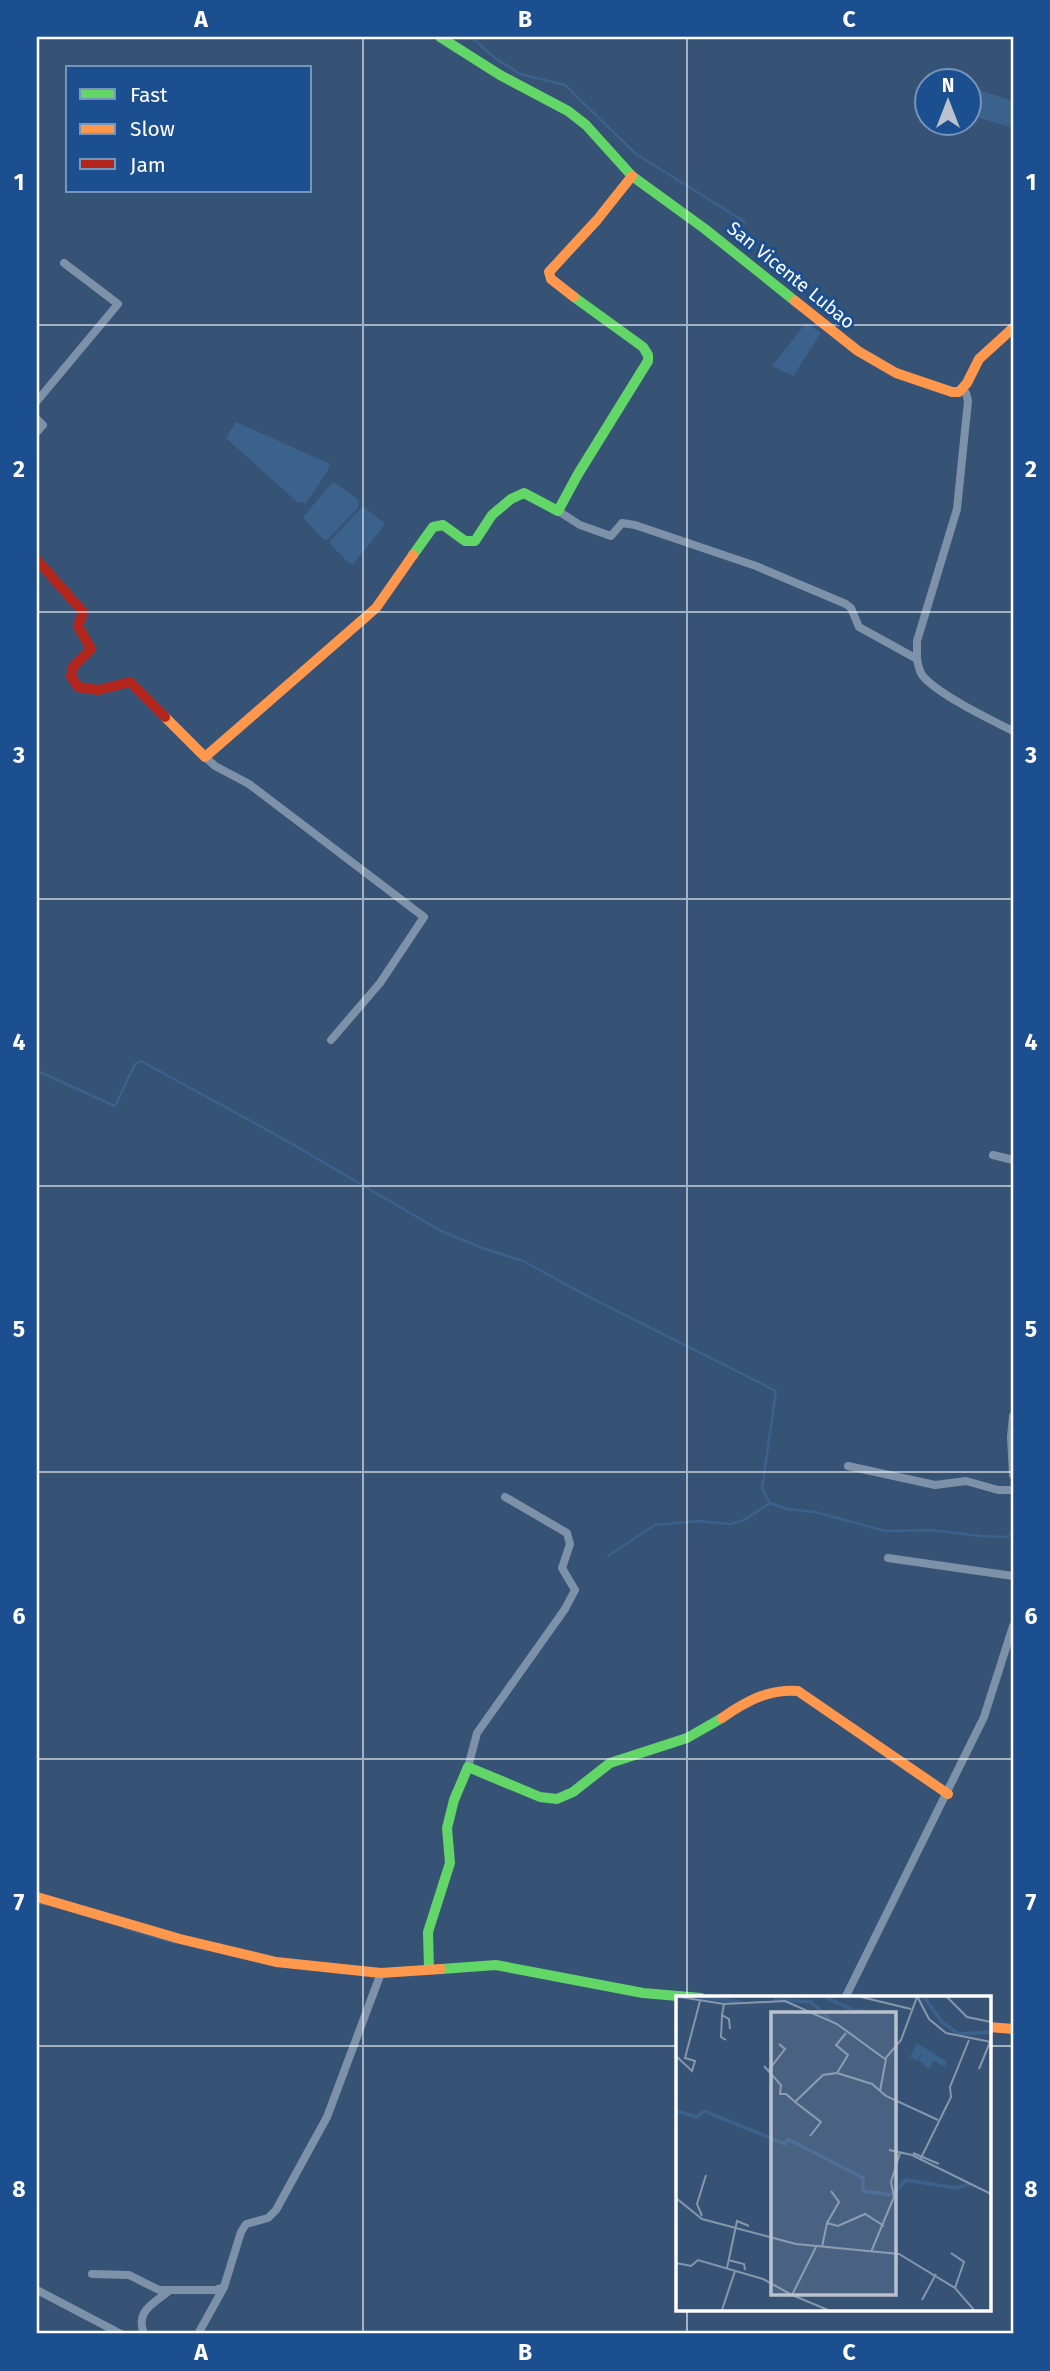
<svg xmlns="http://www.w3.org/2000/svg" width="1050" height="2371" viewBox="0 0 1050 2371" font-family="'Fira Sans',sans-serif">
<rect width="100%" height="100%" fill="#365274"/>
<path fill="#3b618d" d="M970,87L1013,101V128L970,115Z
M806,323L821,333L793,376L772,366Z
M236,422L330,464L327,472L306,503L297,502L227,439V436Z
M335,483L359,500L358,508L327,540H324L304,519V516L331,484Z
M364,507L384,523L383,527L353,564H350L330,544V541L361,508Z"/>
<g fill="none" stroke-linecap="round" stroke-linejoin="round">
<path stroke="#3b618d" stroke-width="2.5" d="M471,37L495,58L520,74L565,85L636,154L745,222
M37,1071L115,1106L135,1064L141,1061L280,1137L441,1231L482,1248L523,1261L591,1298L776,1391L762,1488L770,1503L787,1509L815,1512L885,1531L931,1530L980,1536L1007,1537L1013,1534
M608,1556L655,1525L698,1521L731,1524L744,1520L770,1503
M37,1903L47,1905
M124,1928L174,1943"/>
<path stroke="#7d92a8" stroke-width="8" d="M37,401L118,304L64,263
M37,419L43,425L37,432
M558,511L580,525L611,536L622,523L635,525L756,566L846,604L851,608L859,627L917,659C918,665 919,670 922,675C937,694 991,720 1013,731
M917,659V641L957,509L968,401L966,393L962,389
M205,757L215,766L249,784L424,917L380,983L331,1040
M993,1155L1013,1160
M1013,1416L1011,1437L1013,1475
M848,1466L935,1485L966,1481L998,1490H1013
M888,1558L1013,1576
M468,1767L477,1733L565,1609L575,1590L562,1568L570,1544L567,1533L505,1497
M845,1998L984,1717L1013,1626
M92,2274L129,2275L159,2290H215L224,2287
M37,2290L121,2334
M144,2334C135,2311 153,2304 169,2291
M198,2334L224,2287L241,2232L246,2224L268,2218L276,2210L327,2117L381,1973"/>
<path stroke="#63d668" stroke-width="10" d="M440,37L500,75L568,111L586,125L632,176L705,229L795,301
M413,555L433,527L443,525L465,541H475L492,515L511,499L524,493L558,511L578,474L648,361V355L643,347L574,297
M429,1969L428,1932L450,1863L447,1828L454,1800L468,1767L540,1797L557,1799L573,1792L610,1763L687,1738L722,1718
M441,1969L496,1965L643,1993L701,1998"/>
<path stroke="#ff974d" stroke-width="10" d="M574,297L551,279L549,272L597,220L632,176
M795,301L858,351L896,373L952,392H959L967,383L979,359L1013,328
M165,717L205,757L376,608L413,555
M722,1718C746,1701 768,1689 798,1691L948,1794
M37,1897L180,1939L276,1962L381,1973L441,1969
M989,2027L1013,2029"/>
<path stroke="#b3261e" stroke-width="10" d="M37,560L83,612L78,626L91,649L73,667L71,676L78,687L98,690L130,682L165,717"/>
</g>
<path fill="none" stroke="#fff" stroke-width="2" stroke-opacity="0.55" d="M363,37V2334M687,37V1998M37,325H1013M37,612H1013M37,899H1013M37,1186H1013M37,1472H1013M37,1759H1013M37,2046H677M989,2046H1013M687,2310V2334"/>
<g text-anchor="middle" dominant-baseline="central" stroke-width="6" stroke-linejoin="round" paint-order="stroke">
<g font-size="19" fill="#fff" stroke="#1b4f8f">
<text transform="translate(791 275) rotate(39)">San Vicente Lubao</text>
</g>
</g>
<g transform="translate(676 1996)">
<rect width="315" height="315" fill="#365274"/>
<path d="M241,47L271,66L269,71L258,65L253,73L243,64L247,55L241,65L234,61Z" fill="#3b618d"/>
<path fill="none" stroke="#3b618d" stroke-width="3.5" d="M24,1L65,6M149,1L179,15L187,14M248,1L266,26L283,38L315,36M98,3L135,6L154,23M0,115L21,121L28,115L109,148L112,143L187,182V195L217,199M218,197L230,184L280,192L295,188"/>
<path fill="none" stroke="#8697ac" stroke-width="2" d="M4,1L48,8L109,5L161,28L209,63L225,44L241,1M185,1L235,13M271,1L291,21L315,26M242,2L253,23L270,37L315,46M48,8L46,19L53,23L54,33M46,19L45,41L50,44M0,60L16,75L19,65L9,62L24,5M88,70L105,89L104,98H110L119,106L147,79L161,77L172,59L160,49L170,37M303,73L314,46M92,75L109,53L103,48M161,77L196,88L210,100L262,124M204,95L210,63M119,106L145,126L134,140M213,154L236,159L315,198M237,157L263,168M244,164L275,101L274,91L293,44M0,202L26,223L120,248L223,258L279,292L298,314M26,220L21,208L30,179M151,227L163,206L155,195M146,251L151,227L162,230L189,218L208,230M195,256L218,201L215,186L224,157M275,257L288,266L279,292M52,264L68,268L69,274M0,267L15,270L22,264L87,283L116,299L140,251M51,272L61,225L73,230M116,299L152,314M246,304L260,278M46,314L59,275"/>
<path fill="#b9c2ce" fill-opacity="0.15" stroke="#b9c2ce" stroke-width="3.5" d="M95,16H220V299H95Z"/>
<rect width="315" height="315" fill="none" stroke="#fff" stroke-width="3.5"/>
</g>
<rect width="1050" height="2371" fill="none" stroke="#1b4f8f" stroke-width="77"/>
<rect x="66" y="66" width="245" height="126" fill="#1b4f8f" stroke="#7695bc" stroke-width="2"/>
<rect x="80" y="89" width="35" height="10" fill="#63d668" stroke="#7695bc" stroke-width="2"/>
<text x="130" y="102" font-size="21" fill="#ffffff">Fast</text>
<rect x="80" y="124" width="35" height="10" fill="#ff974d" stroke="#7695bc" stroke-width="2"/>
<text x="130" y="136" font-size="21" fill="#ffffff">Slow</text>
<rect x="80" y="159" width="35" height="10" fill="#b3261e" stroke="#7695bc" stroke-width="2"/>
<text x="130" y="172" font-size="21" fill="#ffffff">Jam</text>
<g transform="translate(948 102)"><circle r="33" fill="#1b4f8f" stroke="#7695bc" stroke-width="2"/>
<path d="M0-5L12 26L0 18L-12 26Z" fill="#b9c2ce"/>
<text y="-10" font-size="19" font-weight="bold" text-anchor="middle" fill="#ffffff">N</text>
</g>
<rect x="38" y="38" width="974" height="2294" fill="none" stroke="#fff" stroke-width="2.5"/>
<g font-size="23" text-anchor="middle" font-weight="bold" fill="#fff">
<text x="201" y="27">A</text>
<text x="525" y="27">B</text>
<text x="849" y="27">C</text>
<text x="19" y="190">1</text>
<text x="1031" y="190">1</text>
<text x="19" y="477">2</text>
<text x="1031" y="477">2</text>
<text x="19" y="763">3</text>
<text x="1031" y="763">3</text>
<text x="19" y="1050">4</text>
<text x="1031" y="1050">4</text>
<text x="19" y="1337">5</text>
<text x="1031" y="1337">5</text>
<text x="19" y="1624">6</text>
<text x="1031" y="1624">6</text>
<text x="19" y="1910">7</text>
<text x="1031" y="1910">7</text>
<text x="19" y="2197">8</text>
<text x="1031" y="2197">8</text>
<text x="201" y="2360">A</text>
<text x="525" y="2360">B</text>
<text x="849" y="2360">C</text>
</g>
</svg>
